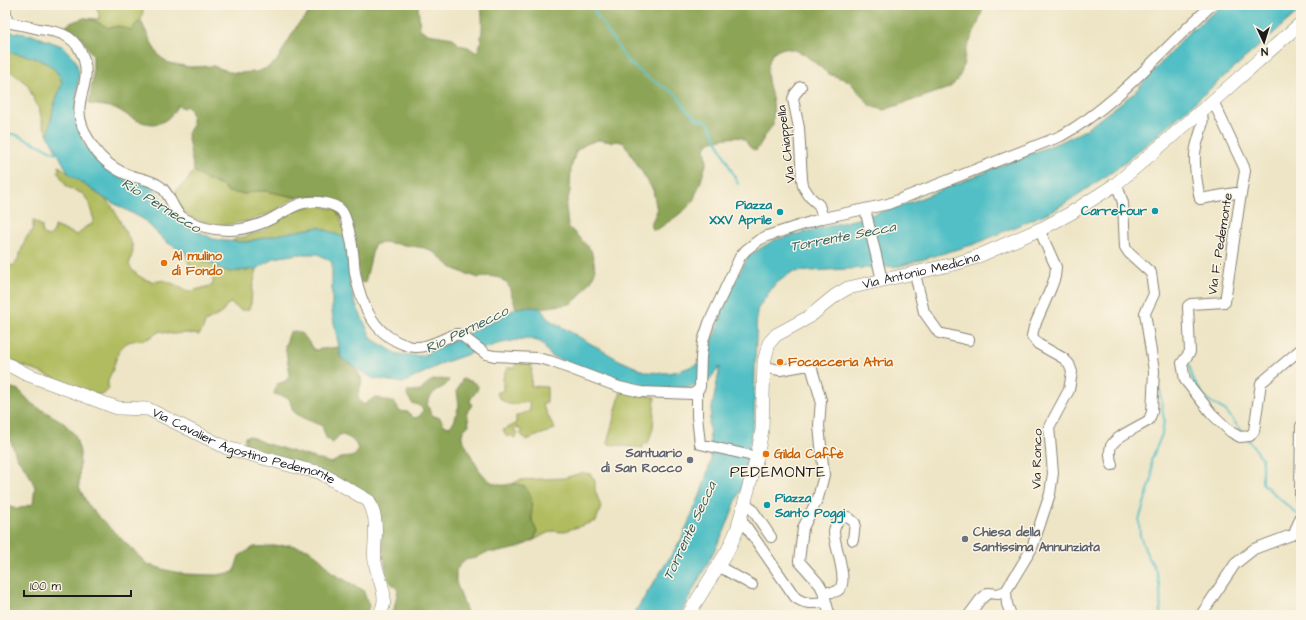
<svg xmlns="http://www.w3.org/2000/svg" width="1306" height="620" viewBox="0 0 1306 620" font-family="'Architects Daughter',sans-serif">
<rect width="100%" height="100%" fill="#fcf5e5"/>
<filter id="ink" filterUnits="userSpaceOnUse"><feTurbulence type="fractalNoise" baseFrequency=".025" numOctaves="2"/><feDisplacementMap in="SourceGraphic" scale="8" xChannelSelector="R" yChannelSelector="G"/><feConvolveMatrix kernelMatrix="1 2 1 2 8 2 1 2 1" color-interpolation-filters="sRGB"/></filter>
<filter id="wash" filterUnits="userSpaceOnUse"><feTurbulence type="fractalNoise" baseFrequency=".012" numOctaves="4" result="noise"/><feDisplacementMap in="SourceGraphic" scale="16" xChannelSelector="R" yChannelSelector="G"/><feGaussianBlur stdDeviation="0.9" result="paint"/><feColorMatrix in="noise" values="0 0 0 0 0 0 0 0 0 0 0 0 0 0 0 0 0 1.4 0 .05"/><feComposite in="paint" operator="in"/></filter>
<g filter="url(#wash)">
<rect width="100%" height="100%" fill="#eee5c6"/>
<path fill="#b0bc5e" stroke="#666c3d" d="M95,5H144L141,21L137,23L131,30L118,26L109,28L93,20L84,18L99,19V13Z
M5,52C25,54 57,60 62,83L54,105L48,135L43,125L39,108L34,100L28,85L5,67Z
M59,166L104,198L112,206L132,244L133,251L129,265C135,276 150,285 163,280L176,285L188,292L213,285V275L190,267L185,252L229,272L257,269L252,290L251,304L248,310H241L230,303L225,307L222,313L205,322L203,329L199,335L186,333L172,334L160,331C156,333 153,336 149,338C141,342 130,338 123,346C118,351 115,362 113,369C110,378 106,378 109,389L104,394L97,395L16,363L5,353V263L13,266C23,256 21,239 33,230V220L42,226C42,233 42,235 49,237L54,232V226L74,234L78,235L84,228L92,224L94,220L88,201L83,194L67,187L58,172Z
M194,171L202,177L224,187L228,192L245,194L255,191H265L296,197L269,214L247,221L219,226L192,218L179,210L175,201L174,192L186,182Z
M313,205L335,209L340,217L350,251L281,234L245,242L232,241L237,238L244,237L262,231L292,211Z
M516,359L532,361L531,386L547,387V402L542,404L555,429L526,440L520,433L522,431L516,427L514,429L518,435L514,438L511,435L507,437L503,430L516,424V416L530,411L529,402C514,404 507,409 497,394V392L503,391V378L507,368H515Z
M621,391L655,397L653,428L648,443L643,445V448L607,444Z
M581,473L590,474L595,481V490L601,507L596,521L562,532L553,531L545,534L534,540L537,532L532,521L531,496L524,486L512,484L520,480L564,478Z"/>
<path fill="#8ca455" stroke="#546038" d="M312,5H418L420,29L428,34L453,38L459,45L468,47L477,53C483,38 483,21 481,5H984L979,21L966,50L962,71L957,81L949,88L884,110L870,106L864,98L849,81L829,74L804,54L794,50L784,48L773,52C763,73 769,82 773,103C774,110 773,118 773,125C766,133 762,142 756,151C746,147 749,142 742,138C738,136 713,139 709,143C707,144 706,146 705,148L707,161L701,181L693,201L689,206L677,216L658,229L653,230L651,224L657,211L653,190L624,143L618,141L612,142L598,140L586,144L576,151L571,168L570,191L566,207L568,226L591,250L594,261L595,272L591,281L578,298L570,304L540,308L526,307L516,308L508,284L500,278L489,276L479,278L459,271L451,267L435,253L425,248L384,242L374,245L365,283L360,282L353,234L330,200L319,197H296L265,191H255L245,194L228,192L224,187L202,177L194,171L187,133L192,127C192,120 193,111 186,106L183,108L178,105C167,124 157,128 136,120C129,117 123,112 117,109C107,106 98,105 89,104L93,77V56L81,37L64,31L65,27L70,23L84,18L93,20L109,28L118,26L131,30L137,23L141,21L154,48L160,57L169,63L190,67L213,66L234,73L256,72L267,68L276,62L298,24L306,17Z
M295,331L303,334L314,350L338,347L341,358C349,363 358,368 361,378C364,387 351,396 364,405L375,397C379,398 381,399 385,400C394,404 395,399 399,411L408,412L414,418C420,417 421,415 423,410L420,406L412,403L407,395L408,391C413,390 416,392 421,391C429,379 435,378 449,380C446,387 442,387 436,391C432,394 430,398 427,403L431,415L440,418L444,425L449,427L454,422L459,405L457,391L462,379L473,382L478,386C478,392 472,395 470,401L472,405L467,412L469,425C465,428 461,433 462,438C471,453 480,482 500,485C503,486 508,484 512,484C516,484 520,485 524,486L531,496L532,521L537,532L534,540L518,548L499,552H487L476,558L464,560L456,570V582L468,615H388L394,609L398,590L387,579L377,506L371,498L248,447L245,444V437L249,436L264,443L331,463C334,462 336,460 339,459C344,456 350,459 355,455C364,447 348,434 339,435L333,443H332L326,438L322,426L301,417L293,411L289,398L274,394L277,384L286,381L290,374L285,346L290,332Z
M5,386L19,390L32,404L63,422L75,435L80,452L79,487L87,503L98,516L147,564L166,570L184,574L217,575L234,572L239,556L254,547L290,545L308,549L321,559L332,573L363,590L369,606L366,615H5V505L17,509L33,504L35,487L28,472L17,458L5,427Z"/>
<path fill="#51bfc5" stroke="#366e70" d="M1223,5H1301V9L1154,138L1115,170L1056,209L975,244L900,266L792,272L774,285L757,310L755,365L754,421L741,488L724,532L680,615H633L681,540L701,493L711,460L709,423L720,367L707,382L689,387L665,389L638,387L619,383L551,356L541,342L527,338L497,344L443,363L403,383L372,378L341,358L332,312V262L318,254H298L274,258L257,269L229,272L185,252L166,242L143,219L104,198L69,174L48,135L54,105L62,83C57,60 24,54 5,52V31L32,35L62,46L75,59L79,72L75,117L83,142L92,155L107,168L125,180L145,184L155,190L177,220L213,239L226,241L245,242L281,234L319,227L343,237L350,251V285L354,301L372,339L397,354L421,356L499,318L516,308L526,307L540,308L548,319L619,360L646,372L667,373L679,371L706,361L727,298L748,256L774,240L861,218L909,203L1065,140L1085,130L1134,93L1188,33Z"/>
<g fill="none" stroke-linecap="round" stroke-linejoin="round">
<path stroke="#51bfc5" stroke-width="2" d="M590,5L628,62L650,79L676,94L686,109L697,119L708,122L738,184
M1301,66C1299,82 1293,114 1301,127
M5,134H14L61,155
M1189,365L1193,380L1206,399L1226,411L1243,433
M1160,390L1164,421L1162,434L1151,461L1152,478L1139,520L1140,536L1146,552L1157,573L1160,590L1161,615
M1248,439L1262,458V483L1298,515
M1298,615L1301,611"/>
</g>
</g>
<g filter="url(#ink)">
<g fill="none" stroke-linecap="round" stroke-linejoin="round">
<g stroke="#858071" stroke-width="12">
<path id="minor" d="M5,5L7,22
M5,22C16,24 28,26 39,29C46,30 55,31 62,34C80,41 88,62 85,80C84,88 81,95 80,103C77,118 84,133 92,145C100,159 117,172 132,176C142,179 152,180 161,187C172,196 172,212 185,219C202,228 222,232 241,229C251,227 262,224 271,219C290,209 301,198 325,203C330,204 337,206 341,210C347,216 352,243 353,252C354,259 354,266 355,273C360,300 370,328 396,341C402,344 408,347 415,347C431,348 443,337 458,334L461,335L486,354L494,356L537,358L550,361L619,387L641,392L692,394L697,391L700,387L701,357L703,341L709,323L740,257L746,250L759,240L767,236L823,218L888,204L1061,136C1120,103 1162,49 1212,5
M801,87L795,94L793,99L799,128L802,179L803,186L810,197L819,205L823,218
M1213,101L1244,167L1245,171L1239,206L1225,302L1191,304L1188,306L1190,352L1182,363L1185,380L1212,414L1231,432L1240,437L1250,436L1254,431L1261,383L1301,349
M1201,111C1207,124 1195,141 1195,155C1194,170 1197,184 1200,199L1235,193
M865,209L882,280
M915,274L924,312L939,333L969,340
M764,367L780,370L803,366H811L821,400L819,426L824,475L818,498L803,528L799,561L820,585L823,591L829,613
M697,391V416L700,444L757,457
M1301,426L1300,495L1301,504
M1112,465C1110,459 1109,452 1111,446C1117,435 1139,427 1149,420L1152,412L1154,371L1145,313L1154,294L1151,273L1129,253L1125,247L1123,203L1119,191L1116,184
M745,502L752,509L771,537
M741,519L795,597C804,605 815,603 826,602
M718,566L752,585
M823,591C860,601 833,548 834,531C835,526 837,521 841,518L848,517L855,523L853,540
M1006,591L1007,604L1011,615
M969,615L980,600L988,593L998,594L1006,591L1032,548L1050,494L1053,473L1049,427L1069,390L1072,372L1069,364L1063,358L1038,344L1032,336L1034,327L1051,288L1055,277L1056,267L1039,229
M1201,615L1235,564L1254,549L1294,534L1301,516"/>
</g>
<g stroke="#858071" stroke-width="14">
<g id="major">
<path id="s1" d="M5,363L26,374L109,405L118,408L148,409L227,448L304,469L319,472L369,501C372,508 375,515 375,522C377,535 373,549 375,562C378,580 391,598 379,615"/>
<path id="s2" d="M688,615L728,550L737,530L757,457L762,430L764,362L769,343L776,335L809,317L836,295L848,288L954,264L974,258L1045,227L1071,213L1116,184L1213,101L1301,23"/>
</g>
</g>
<use href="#minor" stroke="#fff" stroke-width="10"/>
<use href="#major" stroke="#fff" stroke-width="13"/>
</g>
</g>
<g fill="#0f9aa8" stroke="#fcf5e5" stroke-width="1.5">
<circle cx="1155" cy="211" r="4"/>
<circle cx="780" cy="212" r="4"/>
<circle cx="767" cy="505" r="4"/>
</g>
<g fill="#e8710a" stroke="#fcf5e5" stroke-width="1.5">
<circle cx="164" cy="263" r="4"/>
<circle cx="780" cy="362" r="4"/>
<circle cx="766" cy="454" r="4"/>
</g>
<g fill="#6b7280" stroke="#fcf5e5" stroke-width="1.5">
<circle cx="690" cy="460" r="4"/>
<circle cx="965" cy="539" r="4"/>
</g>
<g text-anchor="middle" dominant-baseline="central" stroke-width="3" stroke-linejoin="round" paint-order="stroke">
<g font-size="13" fill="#1c1c1c" stroke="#fcf5e5">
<text transform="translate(786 144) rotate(-97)">Via Chiappella</text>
<text transform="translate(1220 244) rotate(-81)">Via F. Pedemonte</text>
<text stroke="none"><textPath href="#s2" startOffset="461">Via Antonio Medicina</textPath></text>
<text stroke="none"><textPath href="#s1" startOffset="255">Via Cavalier Agostino Pedemonte</textPath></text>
<text transform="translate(1037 459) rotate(-89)">Via Ronco</text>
</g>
<g font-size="13" font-weight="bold" fill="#0d838f" stroke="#fcf5e5" text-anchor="end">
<text x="772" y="205">Piazza<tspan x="772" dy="15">XXV Aprile</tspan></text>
<text x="1147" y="211">Carrefour</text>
<text x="775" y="498" text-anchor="start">Piazza<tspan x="775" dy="15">Santo Poggi</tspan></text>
</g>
<g font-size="13" font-weight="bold" fill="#c56008" stroke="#fcf5e5" text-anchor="start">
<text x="172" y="256">Al mulino<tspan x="172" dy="15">di Fondo</tspan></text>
<text x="788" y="362">Focacceria Atria</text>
<text x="774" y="454">Gilda Caffè</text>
</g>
<g font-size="13" font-weight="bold" fill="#5b616d" stroke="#fcf5e5" text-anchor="end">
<text x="682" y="453">Santuario<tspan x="682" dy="15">di San Rocco</tspan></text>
<text x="973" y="532" text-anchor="start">Chiesa della<tspan x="973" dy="15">Santissima Annunziata</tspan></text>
</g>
<g font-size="14" font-style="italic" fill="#315d60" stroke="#fcf5e5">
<text transform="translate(161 206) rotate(32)">Rio Pernecco</text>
<text transform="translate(843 237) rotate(-11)">Torrente Secca</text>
<text transform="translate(467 330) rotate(-26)">Rio Pernecco</text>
<text transform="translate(690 531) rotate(-65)">Torrente Secca</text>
</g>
<g font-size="15" letter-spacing="1" fill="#1c1c1c" stroke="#fcf5e5">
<text x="778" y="472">PEDEMONTE</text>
</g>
</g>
<rect width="1306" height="620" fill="none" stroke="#fcf5e5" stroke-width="20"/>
<g transform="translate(1264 42) rotate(176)" stroke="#fcf5e5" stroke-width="3" paint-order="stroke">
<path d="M0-3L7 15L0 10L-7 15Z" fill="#1c1c1c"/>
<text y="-6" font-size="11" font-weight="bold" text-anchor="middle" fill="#1c1c1c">N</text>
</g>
<path d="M24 590v6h107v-6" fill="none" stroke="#1c1c1c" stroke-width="2"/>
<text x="30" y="590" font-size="12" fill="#1c1c1c" stroke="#fcf5e5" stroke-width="3" paint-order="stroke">100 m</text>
</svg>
